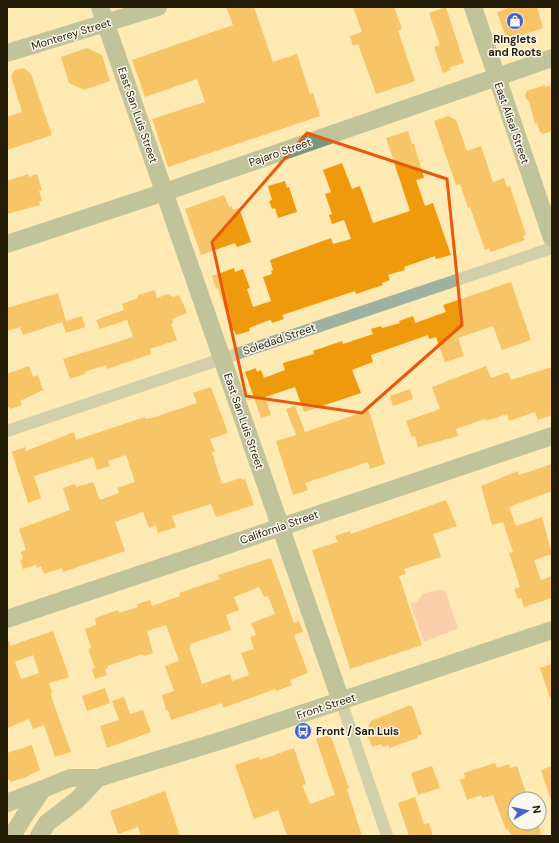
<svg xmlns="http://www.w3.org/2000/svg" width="559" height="843" viewBox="0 0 559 843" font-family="'DM Sans',sans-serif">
<rect width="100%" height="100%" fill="#feeab2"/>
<path fill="#f4b0a4" d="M438,590L445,591L458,628L424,642L410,603L418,601L422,594Z"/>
<path fill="#ef9a0c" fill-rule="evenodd" d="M226,7H254L273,62L297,54L310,94L313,93L320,116L168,167L152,119L205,102L197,79L145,97L132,60L233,25Z
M353,7H394L402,29L398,31L415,81L376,94L358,44L353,46L350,36L362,32Z
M446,7L464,63L450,67L451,70L443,73L434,47L440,45L429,13Z
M512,7H537L543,28L507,40L497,12Z
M87,48L102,55L110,81L84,90L69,83L61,57Z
M24,68L31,74L52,135L7,150V117L22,112L11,76L15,70Z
M545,85V87L552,85V131L543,134L540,132L537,123L535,124L529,101L526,99L525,95L527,91Z
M448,116L456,120L467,151L481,146L493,182L504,178L507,187L510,186L526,235L523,236L525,240L491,252L489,248L485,250L470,207L468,208L460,184L456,185L434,121Z
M408,131L412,144H414L424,178L416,180L425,206L433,203L451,255L436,259L435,256L404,267L405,270L388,275L390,280L382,283L383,285L356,294L355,291L282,315L284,319L272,323L271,320L267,321L249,328L250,331L236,335L234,330L232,331L218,288L216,289L212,276L234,268L235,272L243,269L250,288L247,289L253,307L271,301L263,277L272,274L271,271L273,270L270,260L331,238L333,244L351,239L344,220L332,224L329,215L332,214L325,194L331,192L323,170L342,163L352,189L360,186L373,223L410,211L386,138Z
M28,174L29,177L37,174L42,190L39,191L42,201L39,202L40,205L7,214V181Z
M285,181L287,188L289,187L297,212L278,218L275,208L272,209L269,201L272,200L268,186Z
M224,195L229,207L232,206L233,210L239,208L251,242L237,247L235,243L201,255L185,209Z
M511,282L531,340L502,350L493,326L458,338L464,356L445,362L436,337L429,339L428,335L371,355L373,362L352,370L361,393L304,412L295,387L265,397L271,415L261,418L245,372L256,368L257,372L261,370L264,378L285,370L283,363L314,354L313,351L342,341L343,344L373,334L371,329L381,326L382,328L400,323L399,321L413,316L415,323L446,312L443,305Z
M155,290L157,298L168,294L173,297L179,295L182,301L187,313L172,319L173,323L171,324L177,340L150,349L151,354L107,369L106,365L84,372L85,374L70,379L63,359L133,337L127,320L100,329L96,320L124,310L122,304L138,298V295Z
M58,293L66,321L82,316L85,327L66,333L62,322L23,335L20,327L7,331V308Z
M29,366L33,377L38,375L43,390L20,401L22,405L10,409L9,407L7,408V374Z
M486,366L491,378L508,372L511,380L552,367V415L538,420L535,412L509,421L507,414L486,421L485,419L456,429L458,436L418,447L415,436L412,437L406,421L440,409L432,387Z
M211,387L228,433L210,439L215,452H212L222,484L241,478L242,480L245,479L254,505L216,517L211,504L172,516L176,527L158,533L156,525L149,528L143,512L115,522L125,551L63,572L62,568L44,574L41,566L37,568L36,565L23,569L20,560L23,559L21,552L26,550L19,529L70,510L63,488L75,484L76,487L93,482L100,500L119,493L117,488L135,482L126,455L108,461L110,466L97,470L93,457L34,476L41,498L28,503L12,452L25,447L26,451L74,432L76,440L145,417V419L152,418L197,403L193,393Z
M410,389L413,399L393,406L390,396Z
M295,406L305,432L369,410L385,464L370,469L368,462L305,483L308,490L293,495L276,441L296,435L286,409Z
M552,464V491L509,507L516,526L542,517L552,554L534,560L541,580L552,576V598L524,607L521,598L518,599L514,589L520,587L509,553L513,552L503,522L492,525L481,486L518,471L519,475Z
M446,500L457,526L433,534L441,557L404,569L406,574L399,576L422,645L350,669L312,550L338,542L335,536L350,531L351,534Z
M271,558L294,623L299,621L303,632L294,635L308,673L290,680L292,685L276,691L275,689L223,708L222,703L171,720L168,710H166L162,695L174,691L165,666L179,661L166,625L147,631L153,653L144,656L143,654L107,666L108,668L105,669L107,675L95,679L92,669L95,668L88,649L91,648L85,629L96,625L95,618L118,610L119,613L138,607L137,604L150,600L152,606L180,596L179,593L220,579L218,575ZM259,587L264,597L268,596L275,614L251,623L256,635L250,637L254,649L241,653L249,675L232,681L230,674L202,684L189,647L191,646L190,644L231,630L226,615L239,610L234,597Z
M53,631L69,677L49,683L52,693H50L71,752L55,757L44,725L33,729L29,719L7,728V642L9,641L10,646ZM33,655L39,673L21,679L15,662Z
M552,664V698H550L540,668Z
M105,688L110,703L87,711L82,696Z
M124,697L130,714L143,710L151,732L107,748L100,726L119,720L112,701Z
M408,706H412L422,734L417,736L418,738L389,748V745L383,747L381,744L372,747L366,732L371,721Z
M330,734L349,788L347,789L362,836H287L278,810L254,819L235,765L259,757L260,760L294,748L306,784L302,785L310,804L335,795L316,739Z
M32,745L40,770L24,778L10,782L9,779L7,780V753Z
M495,763L497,768L509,764L510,768L517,766L528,799H515V823H538L542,836H511L508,829L506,830L493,795L482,798L481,795L467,800L460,780L465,778L464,773Z
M432,766L440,788L418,795L411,773Z
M552,766V798H550L541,770Z
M165,791L180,836H141L138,827L118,834L110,811Z
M415,797L424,824L429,823L433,836H409L398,803Z"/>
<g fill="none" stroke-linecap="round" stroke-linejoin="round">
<path stroke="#9eb2a1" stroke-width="12" d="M7,431L552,248
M341,701L387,836"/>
<path stroke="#78977d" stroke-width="18" d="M100,7L341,701
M473,7L552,238
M7,53L158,7
M7,244L165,192L552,58
M7,619L552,436
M7,803L43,789
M12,836L25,815L43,789L70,778H98L226,739L552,630
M39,836L47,823L77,800L98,778"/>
</g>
<path d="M0 0H559V843H0ZM307,133L447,179L462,325L362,413L246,396L212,242Z" fill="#feeab2" fill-opacity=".55" fill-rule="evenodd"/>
<path fill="none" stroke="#e8590c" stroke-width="3" stroke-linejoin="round" d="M307,133L447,179L462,325L362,413L246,396L212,242Z"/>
<defs>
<g id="shop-disc" transform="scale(0.9)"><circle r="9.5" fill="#465fd3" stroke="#fcf8ed"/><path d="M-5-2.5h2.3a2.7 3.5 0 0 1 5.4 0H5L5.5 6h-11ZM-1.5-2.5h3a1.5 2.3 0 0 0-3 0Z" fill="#fff"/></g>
<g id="bus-disc" transform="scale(0.9)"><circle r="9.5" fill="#465fd3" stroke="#fcf8ed"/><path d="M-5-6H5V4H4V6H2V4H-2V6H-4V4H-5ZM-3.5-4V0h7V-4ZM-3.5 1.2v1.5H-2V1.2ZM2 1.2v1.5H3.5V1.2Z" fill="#fff"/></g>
</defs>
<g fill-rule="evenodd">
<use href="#shop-disc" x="515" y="21"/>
<use href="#bus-disc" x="303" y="731"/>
</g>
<g text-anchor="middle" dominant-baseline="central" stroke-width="3" stroke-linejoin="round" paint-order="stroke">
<g font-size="11" fill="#231c06" stroke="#fcf8ed">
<text transform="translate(71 34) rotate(-17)">Monterey Street</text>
<text transform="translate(138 115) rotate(71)">East San Luis Street</text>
<text transform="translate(512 123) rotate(71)">East Alisal Street</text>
<text transform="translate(280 152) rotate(-19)">Pajaro Street</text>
<text transform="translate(279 339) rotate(-19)">Soledad Street</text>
<text transform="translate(244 421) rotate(71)">East San Luis Street</text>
<text transform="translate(279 527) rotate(-19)">California Street</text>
<text transform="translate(326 706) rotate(-18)">Front Street</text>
</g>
<g font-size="11" font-weight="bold" fill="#231c06" stroke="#fcf8ed">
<text x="515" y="39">Ringlets<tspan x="515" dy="13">and Roots</tspan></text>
<text x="316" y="731" text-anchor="start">Front / San Luis</text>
</g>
</g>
<rect width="559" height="843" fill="none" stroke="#231c06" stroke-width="16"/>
<g transform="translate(527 811) rotate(81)"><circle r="19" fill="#fcf8ed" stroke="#a5a091"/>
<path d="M0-3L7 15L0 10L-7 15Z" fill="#465fd3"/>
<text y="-6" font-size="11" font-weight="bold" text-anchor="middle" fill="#231c06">N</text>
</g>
</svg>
